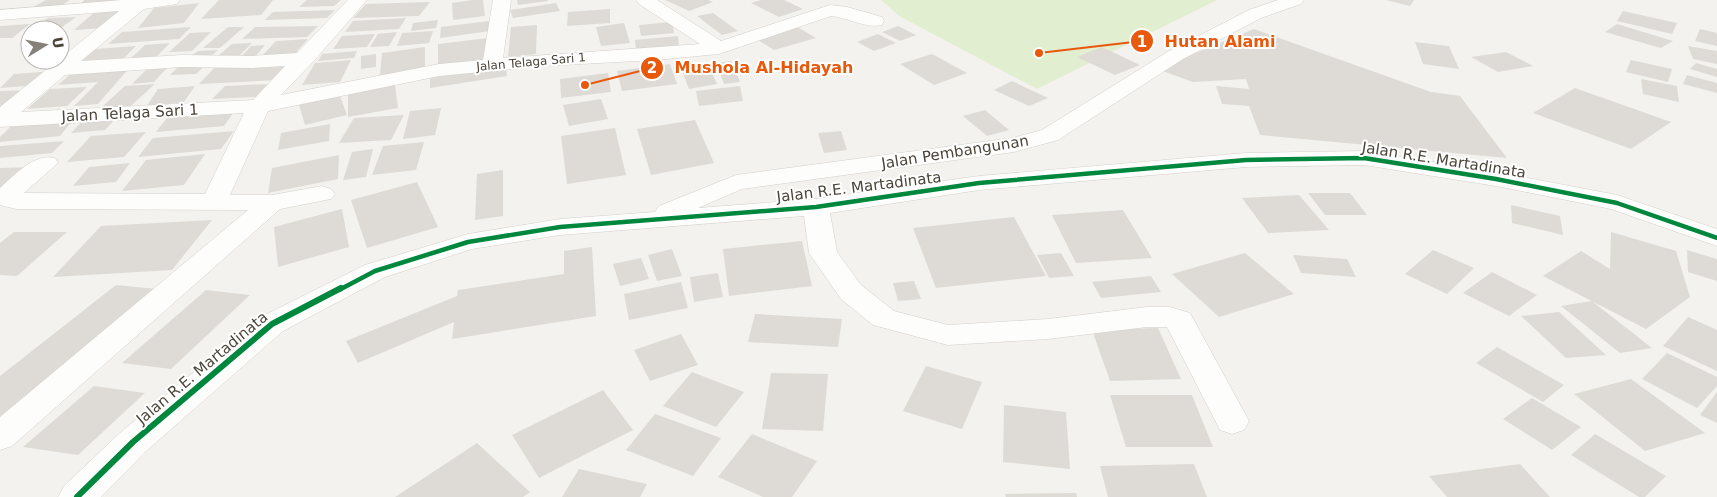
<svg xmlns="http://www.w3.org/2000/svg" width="1717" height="497" viewBox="0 0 1717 497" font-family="'DejaVu Sans',sans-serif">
<rect width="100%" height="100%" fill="#f4f2ee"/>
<path fill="#e1eecf" d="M881,0H1217L1037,89L899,16Z"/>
<path fill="#dedbd6" d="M46,0H70L57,8L33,7Z
M84,0H111L109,3L79,6Z
M219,0H273L261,15L201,19Z
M307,0H341L334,6L299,7Z
M472,0H483L485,16L453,20L452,3Z
M517,0H548V1L518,5Z
M665,0H708L713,2L689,11Z
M761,0H784L803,9L779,17L751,3Z
M1386,0H1414L1410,6Z
M430,2L419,16L353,18L366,4Z
M199,3L184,23L138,28L154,8Z
M556,3L560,11L513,18L510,10Z
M124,9L103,28L74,30L96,11Z
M610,9V23L567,26L568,12Z
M335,10L327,18L265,20L273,12Z
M1623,11L1677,23L1672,34L1617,21Z
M713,13L738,31L722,35L697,16Z
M76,17L58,30H31L48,18Z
M406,18L399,29L345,32L353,21Z
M438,20L436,28L411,31L413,23Z
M489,21L490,31L440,38L441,27Z
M672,22L674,33L641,36L639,25Z
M624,23L630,43L601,46L596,27Z
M30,24L12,38H0V26Z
M1617,24L1673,41L1661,48L1605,32Z
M537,25L536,54L508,57L511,27Z
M318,26L307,37L242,39L255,27Z
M796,26L816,38L774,50L755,38Z
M898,26L916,35L900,41L882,32Z
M191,27L179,39L108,44L122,32Z
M228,27H244L220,48H203Z
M1254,29L1431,92L1460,96L1507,158L1260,135L1249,106L1222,104L1216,86L1249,89L1246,79L1193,82L1157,69Z
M1700,29L1717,33V46L1695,41Z
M433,31L429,43L397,46L402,33Z
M211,32L192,51L169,52L190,33Z
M397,32L389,46L370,47L378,34Z
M375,34L367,47L333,49L342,36Z
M878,34L896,43L874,51L857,42Z
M678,36L679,47L636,51L635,40Z
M488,38L490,59L438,66V44Z
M308,39L292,57L260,58L276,41Z
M1415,42L1449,46L1459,69L1423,64Z
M170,43L155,58L129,60L145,45Z
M252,43L240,55H219L232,44Z
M265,45L255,57L240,58L251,46Z
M136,46L124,58L82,61L95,49Z
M1688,46L1717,51V64L1693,59Z
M425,47V69L380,75L382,53Z
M1102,47L1140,65L1115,75L1077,57Z
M218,50L211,56H191L198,51Z
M357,51L354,58L318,61L322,54Z
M1506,52L1533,66L1498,72L1471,57Z
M376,54V67L361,69V56Z
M932,54L967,73L934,85L900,64Z
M351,60L340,82L302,85L315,63Z
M1631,60L1672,69L1668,82L1626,72Z
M731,61L740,82L724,84L716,63Z
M293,62L279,80L199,84L216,66Z
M1696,63L1717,69V77L1690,69Z
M206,64L196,74L170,75L180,65Z
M670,64L677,84L622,91L617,71Z
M708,64L717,84L689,89L681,68Z
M131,66L98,104L74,106L98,82L58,85L74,71Z
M169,66L154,82L132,84L148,68Z
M506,67L507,76L430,88V78Z
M54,71L39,85L0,88L14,74Z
M608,73L611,92L561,98L560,79Z
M1687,75L1717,83V93L1683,84Z
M1641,79L1677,86L1679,102L1643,94Z
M1012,81L1048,98L1029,106L994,90Z
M155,84L125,111L95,113L125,86Z
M269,84L258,97L212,99L225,86Z
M395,85L398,108L348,117V93Z
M195,86L184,102L146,107L158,89Z
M740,86L743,101L699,106L696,91Z
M87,87L67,106L27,109L50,89Z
M1575,88L1671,122L1631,149L1533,113Z
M28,90L0,110V91Z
M340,96L347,115L305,125L299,105Z
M601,99L608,119L569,126L563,105Z
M441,108L435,135L403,139L410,111Z
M236,109L224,126L156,132L170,114Z
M985,110L1009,130L987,136L963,116Z
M404,115L391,140L339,143L354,118Z
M118,116L105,130L71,133L84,119Z
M74,119L60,136L0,142V137L11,126Z
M695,120L714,163L651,175L637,129Z
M330,124L329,141L278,150L281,133Z
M615,128L626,175L567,184L561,136Z
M234,131L221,149L138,157L153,138Z
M841,131L847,150L824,153L818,133Z
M146,132L124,157L67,162L91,136Z
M64,141L52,153L0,158V146Z
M424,142L416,170L372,175L383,146Z
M373,149L366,177L343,180L352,152Z
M205,154L184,185L122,191L146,160Z
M339,155L338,179L268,193L272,168Z
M130,163L116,182L73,186L89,167Z
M33,167L0,189V168Z
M503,170V216L475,220L477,174Z
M417,182L438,227L367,248L351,200Z
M1308,193H1350L1367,215H1325Z
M1299,195L1329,230L1268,233L1242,198Z
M1511,205L1560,216L1563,235L1512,223Z
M342,209L349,247L278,267L274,227Z
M1123,210L1152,258L1076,263L1052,215Z
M1014,217L1046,276L936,288L913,228Z
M212,220L172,270L53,277L101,226Z
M14,232H67L17,276L0,275V243Z
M1611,232L1676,251L1690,297L1646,329L1543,276L1581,251L1610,269Z
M802,241L812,286L729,296L723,249Z
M592,247L596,316L452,339L454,322L358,363L346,341L457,296L458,290L564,274V251Z
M672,249L682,276L657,281L648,255Z
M1433,250L1474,268L1447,294L1405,274Z
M1687,250L1717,259V281L1688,272Z
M1061,253L1074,276L1049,278L1037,255Z
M1245,253L1294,294L1219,317L1172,274Z
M1293,255L1347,259L1356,277L1301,273Z
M641,258L649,279L620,286L613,264Z
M1492,272L1537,295L1509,316L1463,293Z
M718,273L723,297L694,302L690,277Z
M1151,276L1161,292L1101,298L1092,282Z
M914,281L921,299L898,301L893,283Z
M681,282L688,308L629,320L624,294Z
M116,285L157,289L0,420V376Z
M206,290L250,295L171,369L122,363Z
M1592,301L1652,348L1620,353L1561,306Z
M1559,312L1606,355L1566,358L1521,316Z
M755,314L842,319L838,347L748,342Z
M1688,317L1717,330V371L1663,346Z
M1158,328L1181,379L1110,381L1092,330Z
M681,334L698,365L650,381L634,350Z
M1497,347L1564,385L1543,402L1476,363Z
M1667,353L1717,377V386L1697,408L1642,379Z
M926,366L982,382L962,429L903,411Z
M692,372L744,392L716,427L663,406Z
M771,373L828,374L823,431L762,429Z
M1631,379L1705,433L1645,451L1574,394Z
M94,386L145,393L78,455L23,447Z
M603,390L633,430L539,478L512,435Z
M1717,392V423L1700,415Z
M1110,395H1192L1213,447H1126Z
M1532,398L1581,427L1552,450L1503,419Z
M1004,405L1066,412L1070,469L1003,462Z
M655,414L721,438L693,476L626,450Z
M752,434L817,461L792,497H763L718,477Z
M1595,434L1666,476L1645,497H1639L1571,455Z
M477,443L530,492L523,497H395Z
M1194,464L1207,497H1108L1100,466Z
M1520,464L1550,497H1447L1429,476Z
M579,469L647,484L640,497H562Z
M1076,493L1077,497H1006L1005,494Z"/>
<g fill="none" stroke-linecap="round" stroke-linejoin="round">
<g stroke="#d2d0cb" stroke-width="1">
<path id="minor" d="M122,0H180L177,4L144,9L81,61L182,55L251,56L297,53L348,0H367L312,63L281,95L439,64L483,60L493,0H511L503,58L700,44L639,4L636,0H657L721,41L830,5L847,7L882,17L884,21L882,25C866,29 847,17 831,16L719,54L656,60L543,66L439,76L268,111L230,195H272L322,186L331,189L335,194L331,199L280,209L12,446L0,450V417L248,210L16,209L0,205V188C15,175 34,153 55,158L58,163L24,193L205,194L244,113L0,127V107L119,11L0,20V10ZM285,66L253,100L21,112L65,75L182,67L251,68Z
M1278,0H1304L1301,4L1261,18L1183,59L1058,140L1014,152L742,189L698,208L816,199L979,176L1246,153L1364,151L1496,172L1617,195L1717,229V246L1611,209L1496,186L1364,165L1246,167L979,190L830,213L837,252L861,285L894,311L948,325L1048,319L1147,307H1170L1190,313L1249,421L1244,430L1232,434L1220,430L1167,327H1147L1048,339L948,345L873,325L841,299L809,253L804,216L560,235L472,249L385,277L283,331L145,452L101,497H58L64,486L121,432L261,317L365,265L468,234L560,219L655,212L659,206L736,175L1012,138L1042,130L1169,51L1249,10Z"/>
</g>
<use href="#minor" fill="#fdfdfc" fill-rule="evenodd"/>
<g stroke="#fff" stroke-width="8">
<path id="cycleway-far1" d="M339,290L375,271L468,242L560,227L816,207L979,183L1246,160L1364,158L1496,179L1617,203L1717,238"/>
</g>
<g stroke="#fff" stroke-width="9">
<path id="cycleway" d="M77,497L133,442L272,324L341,288"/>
</g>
<use href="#cycleway-far1" stroke="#00873e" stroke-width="4.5"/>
<use href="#cycleway" stroke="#00873e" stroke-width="6"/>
</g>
<g text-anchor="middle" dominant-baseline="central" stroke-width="4" stroke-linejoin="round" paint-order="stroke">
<g font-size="12" fill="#4b4439" stroke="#fff">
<text transform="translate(531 62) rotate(-5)">Jalan Telaga Sari 1</text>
</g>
<g font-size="15" fill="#4b4439" stroke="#fff">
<text transform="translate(130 113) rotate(-3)">Jalan Telaga Sari 1</text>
<text transform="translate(955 152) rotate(-9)">Jalan Pembangunan</text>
<text transform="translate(1444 160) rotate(9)">Jalan R.E. Martadinata</text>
<text transform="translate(859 187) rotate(-7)">Jalan R.E. Martadinata</text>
<text transform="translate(202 368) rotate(-40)">Jalan R.E. Martadinata</text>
</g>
</g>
<path fill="none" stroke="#e8590c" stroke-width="2" d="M1039 53L1142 41M585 85L652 68"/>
<g fill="#e8590c" stroke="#fff" stroke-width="2">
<circle cx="1039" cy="53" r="5"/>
<circle cx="585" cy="85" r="5"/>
<circle cx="1142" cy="41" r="12"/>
<circle cx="652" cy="68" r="12"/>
</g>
<g font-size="15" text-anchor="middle" font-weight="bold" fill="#fff">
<text x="1142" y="47">1</text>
<text x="652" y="73">2</text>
</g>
<g font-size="16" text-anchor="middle" font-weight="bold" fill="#e8590c" stroke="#fff" stroke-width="4" stroke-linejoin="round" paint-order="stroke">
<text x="1220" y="47">Hutan Alami</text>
<text x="764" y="73">Mushola Al-Hidayah</text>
</g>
<g transform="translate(45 45) rotate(80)"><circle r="24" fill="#ffffff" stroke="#b7b4b0"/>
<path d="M0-4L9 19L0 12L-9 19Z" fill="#868178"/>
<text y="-8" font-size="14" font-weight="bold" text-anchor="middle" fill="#4b4439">U</text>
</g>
</svg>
